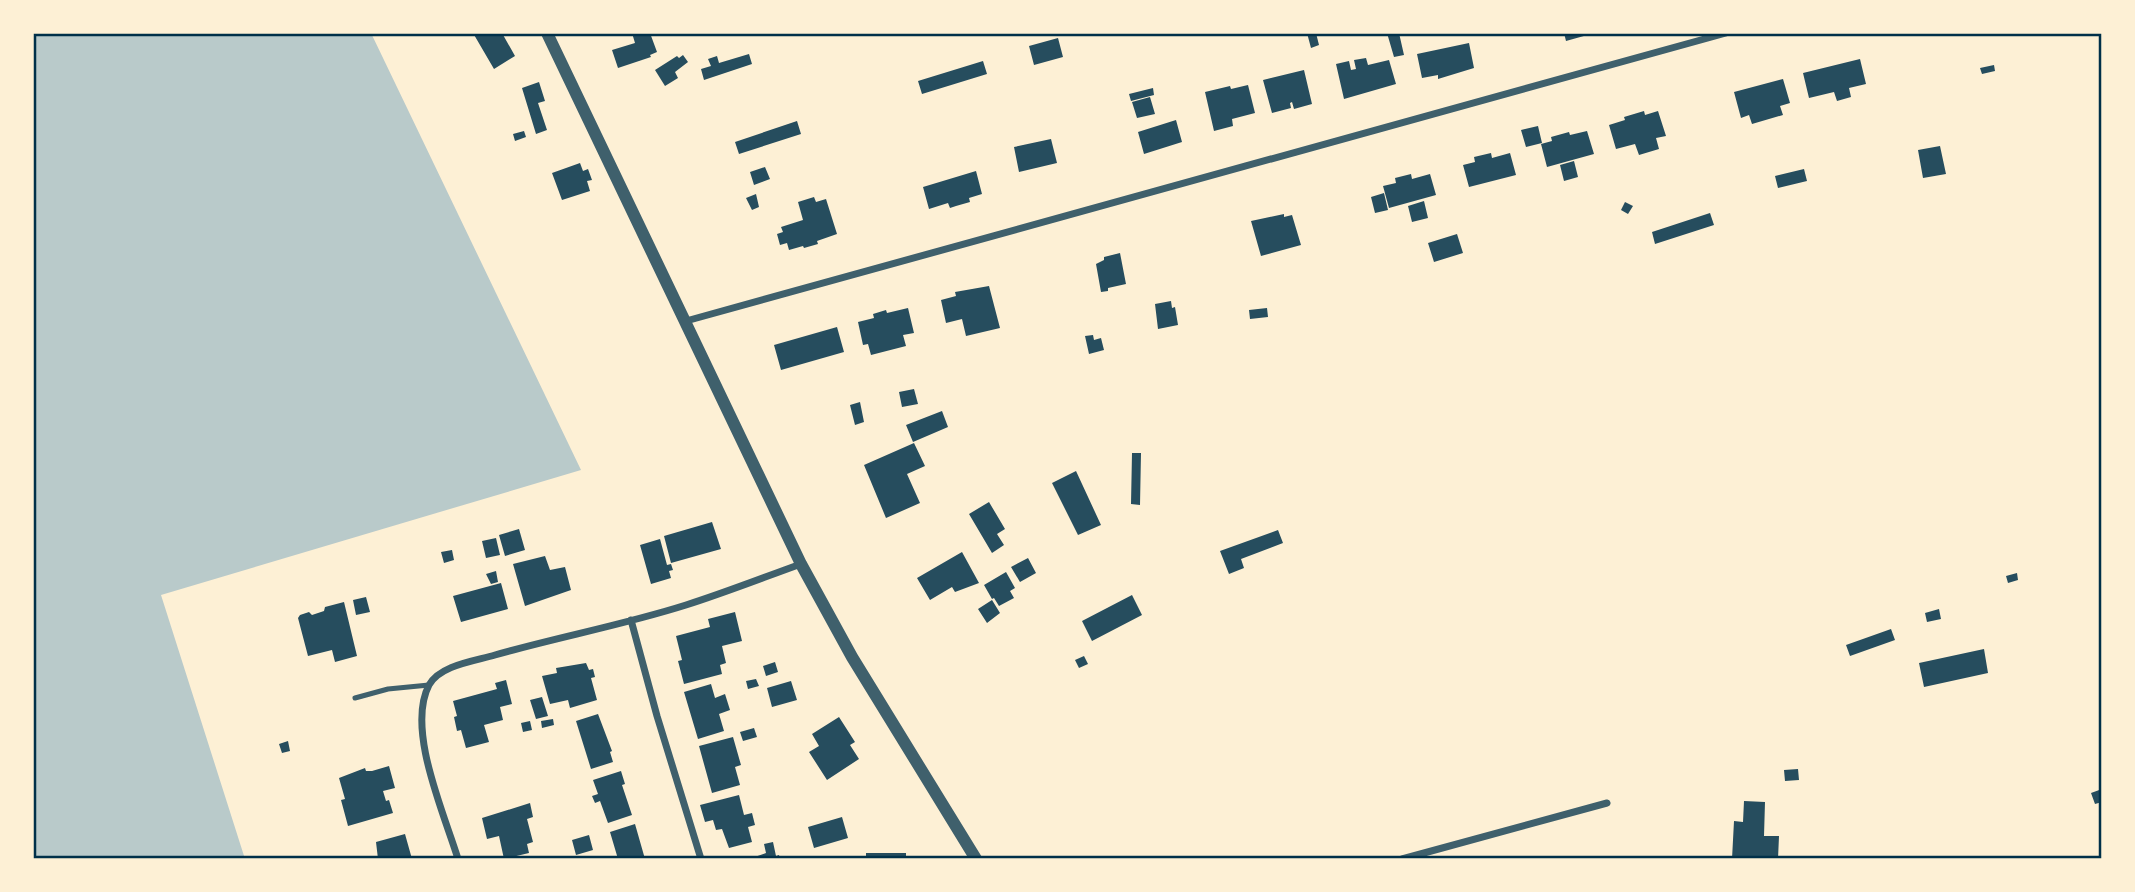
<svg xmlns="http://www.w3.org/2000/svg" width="2135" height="892" viewBox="0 0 2135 892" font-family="'Titillium Web',sans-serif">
<rect width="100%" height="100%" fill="#fdf0d5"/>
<path fill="#b9caca" d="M33,33H371L581,470L161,595L245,859H33Z"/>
<path fill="#264d5e" d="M473,33H502L515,56L494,69Z
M632,33H650L657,52L650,55L651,57L618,68L612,50L635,43Z
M1307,33H1316L1319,45L1311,48Z
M1387,33H1399L1404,55L1394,57Z
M1564,33H1591V34L1566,41Z
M1058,38L1063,57L1034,65L1029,46Z
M1469,43L1474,68L1438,79V75L1422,78L1417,54Z
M749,54L752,64L704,80L701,69L711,66L708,59L717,56L719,63Z
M683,55L688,62L675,72L678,78L665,86L655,70L677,56L679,58Z
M1366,58L1368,65L1389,60L1396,84L1344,99L1336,64L1349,61L1351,70L1356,69L1354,60Z
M1860,59L1866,84L1849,88L1851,97L1837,101L1834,92L1809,98L1803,73Z
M983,61L987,74L922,94L918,81Z
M1994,65L1995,71L1982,74L1980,68Z
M1304,70L1312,104L1294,109L1292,102L1290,103L1291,108L1272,113L1263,80Z
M1783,79L1790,103L1780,106L1783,115L1752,124L1749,115L1741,118L1734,92Z
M539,82L545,101L538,103L547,130L536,134L522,88Z
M1248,85L1255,113L1232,119L1233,126L1214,131L1205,92L1230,86L1231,89Z
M1153,88L1154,95L1131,101L1129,94Z
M1150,97L1155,114L1137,118L1132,102Z
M1644,111L1645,115L1658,111L1666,136L1656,138L1659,149L1639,155L1635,144L1616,149L1609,125L1625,120L1624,117Z
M1176,120L1182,142L1144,154L1138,132Z
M797,121L801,134L739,154L735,142Z
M1538,126L1542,143L1526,147L1521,130Z
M524,131L526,137L515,141L513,134Z
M1587,131L1594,154L1547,167L1541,144L1552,141L1551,137L1569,132L1570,135Z
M1051,139L1057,163L1019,172L1014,147Z
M1940,146L1946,174L1923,178L1918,150Z
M1491,153L1492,158L1510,153L1516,175L1469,187L1463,165L1475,162L1474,157Z
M1574,161L1578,177L1564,181L1560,165Z
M580,163L583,171L588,169L592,180L587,181L590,191L562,200L552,173Z
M765,167L770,179L754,185L750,172Z
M1804,169L1807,181L1778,188L1775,176Z
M976,171L982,194L969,198L970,202L956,206L950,208L948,203L929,209L923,187Z
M1411,174L1412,179L1430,174L1436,195L1389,208L1383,186L1396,183L1395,178Z
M1384,193L1388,210L1375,213L1371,197Z
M756,194L759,207L752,210L746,198Z
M814,197L816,202L826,199L837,234L817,241L818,244L804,248L803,246L789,250L787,243L780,245L777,234L783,232L781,227L803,220L798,202Z
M1424,201L1428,218L1412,222L1408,206Z
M1625,202L1633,206L1628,214L1621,210Z
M1710,213L1714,225L1655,244L1652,232Z
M1284,214V217L1292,215L1301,245L1261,256L1251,221Z
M1457,234L1463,253L1434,262L1428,243Z
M1120,253L1126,284L1108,288V291L1101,292L1096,264L1104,260V257Z
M989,286L1000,328L966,336L962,319L946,323L941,300L956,296L955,292Z
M1171,301L1172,308L1175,307L1178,325L1158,329L1155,304Z
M908,308L914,333L903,335L906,346L871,355L868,344L863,345L858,322L874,318L873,314L886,310L887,313Z
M1267,308L1268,317L1250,319L1249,310Z
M837,327L844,352L781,370L774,345Z
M1093,335L1094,340L1101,338L1104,350L1089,354L1085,336Z
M914,389L918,404L902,407L899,392Z
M860,402L864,422L855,425L850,405Z
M942,411L948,427L913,442L906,425Z
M914,443L925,466L907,474L920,503L886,518L864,465Z
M1132,453H1141L1140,505L1131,504Z
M1076,471L1101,525L1078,535L1052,483Z
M989,502L1005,529L997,534L1004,545L992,553L969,514Z
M712,522L721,549L671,563L664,536Z
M519,529L525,550L505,556L499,535Z
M1278,530L1283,543L1241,559L1244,568L1229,574L1220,551Z
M496,538L500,555L486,558L482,541Z
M660,539L667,565L671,564L673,570L669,571L671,578L651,584L640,545Z
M452,550L454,560L444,563L441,552Z
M962,552L979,583L955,592L952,587L930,600L917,578Z
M545,556L550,570L565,567L571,590L525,606L513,564Z
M1028,558L1036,573L1020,582L1011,567Z
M496,571L498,582L491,584L486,574Z
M1006,572L1015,588L1010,591L1014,598L999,606L994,598L992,599L984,585Z
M2017,573L2018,580L2008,583L2006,576Z
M501,583L508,609L461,622L453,596Z
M1132,595L1142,615L1092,641L1082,621Z
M366,597L370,612L356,615L353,600Z
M992,600L1000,613L987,623L978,609Z
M344,602L357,656L335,662L332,650L308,656L298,618L300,615L309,612L312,615L324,611L325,607Z
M1939,609L1941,619L1927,622L1925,613Z
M735,612L742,641L722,646L726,663L720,665L722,674L684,684L678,661L682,660L676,636L710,627L708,619Z
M1891,629L1895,640L1850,656L1846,645Z
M1984,649L1988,673L1924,687L1919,663Z
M1084,656L1088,664L1079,668L1075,660Z
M775,662L778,672L766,676L763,666Z
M586,663L589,670L593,669L595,677L591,678L597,700L570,708L568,700L550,704L542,676L557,673L556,668Z
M756,679L759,686L748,689L746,681Z
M506,680L512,704L500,707L503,720L484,725L489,742L466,748L461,730L457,731L454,717L457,716L453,701L497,689L495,683Z
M791,681L797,700L772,707L767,688Z
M711,684L715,698L725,694L730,710L719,714L724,731L698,739L684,692Z
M542,697L548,716L536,719L530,700Z
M598,714L612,751L610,752L613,762L591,769L576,721Z
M839,717L855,742L850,745L859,759L827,780L809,752L819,746L812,734Z
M553,719L554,725L542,728L541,721Z
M530,721L532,730L523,732L521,723Z
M754,728L757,737L743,741L740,732Z
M733,737L741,765L735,767L740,785L712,793L699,746Z
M288,741L290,751L282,753L279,744Z
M389,766L395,788L383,791L386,801L389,800L393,813L348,826L341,800L345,799L339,778L365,768L366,771H372Z
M1798,769L1799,780L1785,781L1784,770Z
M621,771L625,784L622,785L632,815L608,823L600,801L595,803L592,796L598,794L593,780Z
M2102,789V802L2095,804L2091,793Z
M739,795L744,815L752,813L755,825L748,827L752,842L729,848L722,829L716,830L713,820L705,822L700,805Z
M1744,801L1765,802L1764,836H1779L1778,859H1732L1734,821L1743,822Z
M530,803L533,817L527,819L533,842L527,844L529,853L504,859L499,836L487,839L482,818Z
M842,817L848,838L814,848L808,827Z
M635,824L645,859H618L610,832Z
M405,834L412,859H378L376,842Z
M589,835L593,850L576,855L572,840Z
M773,842L776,856L779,855L780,859H749L766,853L764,844Z
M866,853H906V859H866Z"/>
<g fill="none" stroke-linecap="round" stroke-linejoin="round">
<path stroke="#3f606c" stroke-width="5" d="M355,698L388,689L429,685"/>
<path stroke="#3f606c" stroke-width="7" d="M686,321L1726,33
M631,620L657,716L701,859
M458,859C444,813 406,729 429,685C440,665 475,661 495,655C558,637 623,625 686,605C724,593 762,578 801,564
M1402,859L1607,803"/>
<path stroke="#3f606c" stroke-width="12" d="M547,33L801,564L852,657L976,859"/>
</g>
<rect width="2135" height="892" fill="none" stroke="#fdf0d5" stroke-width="70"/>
<rect x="35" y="35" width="2065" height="822" fill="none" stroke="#003049" stroke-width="2.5"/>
</svg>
